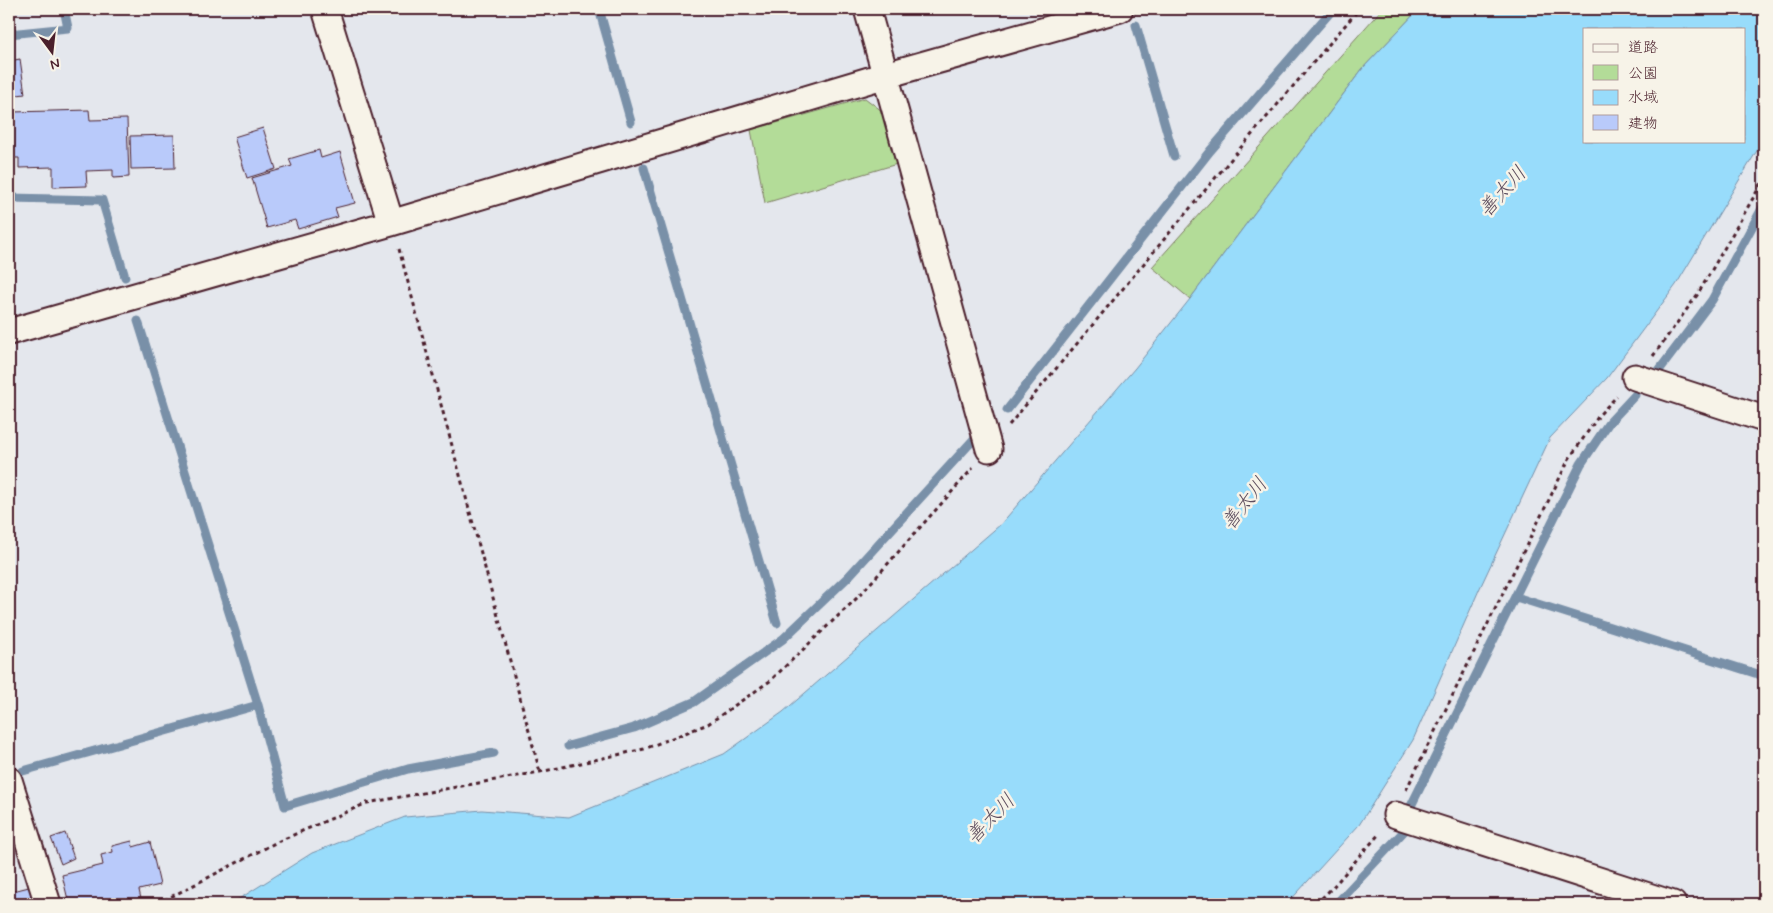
<svg xmlns="http://www.w3.org/2000/svg" width="1773" height="913" viewBox="0 0 1773 913" font-family="Mynerve,'Klee One',sans-serif">
<rect width="100%" height="100%" fill="#e4e7ed"/>
<filter id="ink" filterUnits="userSpaceOnUse"><feTurbulence type="fractalNoise" baseFrequency=".02" numOctaves="2"/><feDisplacementMap in="SourceGraphic" scale="10" xChannelSelector="R" yChannelSelector="G"/><feConvolveMatrix kernelMatrix="1 2 1 2 8 2 1 2 1" color-interpolation-filters="sRGB"/></filter>
<g filter="url(#ink)">
<path fill="#b3dc98" stroke="#7e7e62" d="M1382,9H1419L1363,68L1190,299L1152,267Z
M865,98L882,111L897,164L765,203L751,130Z"/>
<path fill="#98dcfb" stroke="#7990a8" fill-rule="evenodd" d="M1419,9H1764V139L1676,285L1607,378L1550,438L1479,590L1413,740L1359,825L1287,904H231L312,853L405,817L482,810L569,817L724,754L783,712L1001,524L1135,368L1190,299L1363,68ZM1584,29H1744V141H1584Z"/>
<g fill="none" stroke-linecap="round" stroke-linejoin="round">
<path stroke="#7990a8" stroke-width="9" d="M599,9L631,122
M1136,25L1174,156
M9,34L68,28L64,9
M644,168L777,623
M9,198L102,200L125,277
M138,321L258,705
M1654,377L1712,300L1764,205
M1007,410L1210,151L1333,9
M1516,597L1764,676
M568,746L634,728L694,702L783,639L848,577L974,439
M23,771L258,705L285,806L408,769L494,753
M1408,812L1581,464L1608,424L1635,395
M1336,904L1406,829"/>
</g>
<path fill="#b9cafa" stroke="#4a1f2b" d="M20,59L25,94L9,96V61Z
M89,110L90,120L127,119L129,177L113,178V170L86,171L87,186L53,187V167L19,168V158H14L13,112Z
M263,128L276,169L247,178L234,137Z
M174,135L175,168L131,169L130,136Z
M319,150L321,158L340,152L355,203L335,208L338,217L298,229L295,220L267,228L252,178L292,166L289,159Z
M65,833L74,858L61,864L51,838Z
M132,841L133,847L150,842L160,885L139,890L141,899L122,904H98L97,901L83,904H69L62,875L103,865L101,855L113,852L112,846Z
M33,886L37,904H9V892Z"/>
<g fill="none" stroke-linecap="round" stroke-linejoin="round">
<g stroke="#4a1f2b" stroke-width="29">
<path id="street" d="M325,9L391,223
M867,9L989,449
M9,332L391,223L886,75L1120,9
M1635,377L1764,419
M9,780L48,904
M1396,815L1673,904"/>
</g>
<path stroke="#4a1f2b" stroke-width="3" stroke-dasharray="4 4" stroke-linecap="butt" d="M399,249L540,772
M1653,356L1698,294L1764,179
M1009,425L1237,152L1359,9
M1406,790L1569,459L1600,414L1617,396
M157,904L277,842L367,803L540,772L644,749L708,724L770,681L860,595L973,468
M1316,904L1332,888L1380,833"/>
<use href="#street" stroke="#f7f3e8" stroke-width="25"/>
</g>
</g>
<g text-anchor="middle" dominant-baseline="central" stroke-width="5" stroke-linejoin="round" paint-order="stroke">
<g font-size="20" font-style="italic" fill="#5e4e5f" stroke="#f7f3e8">
<text transform="translate(1503 192) rotate(-48)">善太川</text>
<text transform="translate(1245 504) rotate(-52)">善太川</text>
<text transform="translate(991 819) rotate(-46)">善太川</text>
</g>
</g>
<rect width="1773" height="913" fill="none" stroke="#f7f3e8" stroke-width="30"/>
<rect x="15" y="15" width="1743" height="883" fill="none" stroke="#4a1f2b" stroke-width="2" filter="url(#ink)"/>
<rect x="1583" y="28" width="162" height="115" fill="#f7f3e8" stroke="#b29e9c"/>
<rect x="1593" y="44" width="25" height="8" fill="#f7f3e8" stroke="#b29e9c"/>
<text x="1628" y="52" font-size="15" fill="#4a1f2b">道路</text>
<rect x="1593" y="65" width="25" height="15" fill="#b3dc98" stroke="#b29e9c"/>
<text x="1628" y="78" font-size="15" fill="#4a1f2b">公園</text>
<rect x="1593" y="90" width="25" height="15" fill="#98dcfb" stroke="#b29e9c"/>
<text x="1628" y="102" font-size="15" fill="#4a1f2b">水域</text>
<rect x="1593" y="115" width="25" height="15" fill="#b9cafa" stroke="#b29e9c"/>
<text x="1628" y="128" font-size="15" fill="#4a1f2b">建物</text>
<g transform="translate(52 52) rotate(165)" stroke="#f7f3e8" stroke-width="4" paint-order="stroke">
<path d="M0-4L9 19L0 12L-9 19Z" fill="#4a1f2b"/>
<text y="-8" font-size="14" font-weight="bold" text-anchor="middle" fill="#4a1f2b">N</text>
</g>
</svg>
